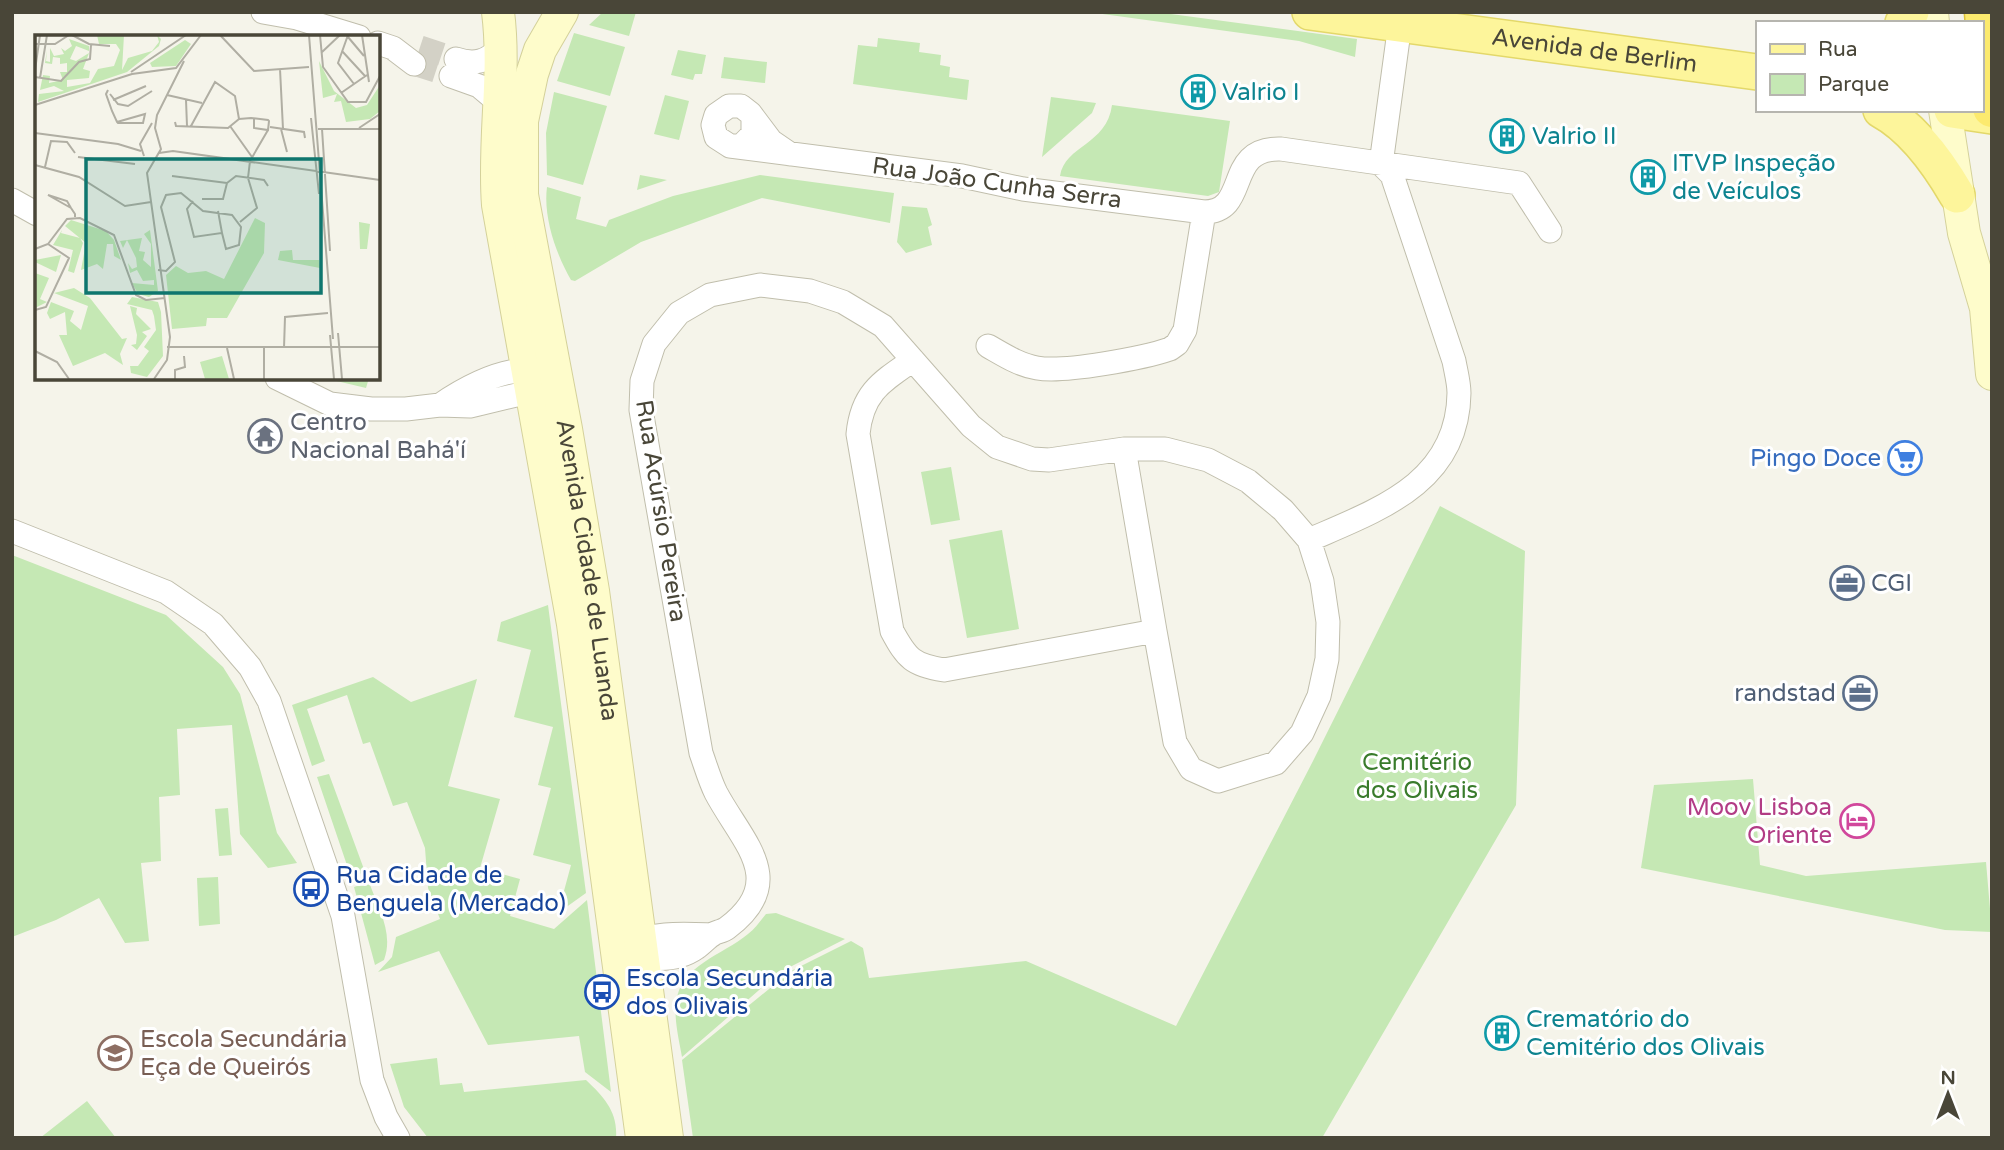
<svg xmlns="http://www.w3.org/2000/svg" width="2004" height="1150" viewBox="0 0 2004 1150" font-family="'Varela Round',sans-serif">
<rect width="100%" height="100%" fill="#f5f4ea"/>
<path fill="#c5e8b4" d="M603,12H636L629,36L589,25Z
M1088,12H1156L1357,39L1355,57L1299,41Z
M574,33L625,47L610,96L557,81Z
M878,38L920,43L919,52L941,55L940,65L950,67L949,77L969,80L967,100L853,84L858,45L877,47Z
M678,50L706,55L702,74H695L693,80L671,75Z
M724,57L767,62L765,83L721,78Z
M554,92L607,106L583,185L547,175L546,133Z
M665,95L689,101L679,140L654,134Z
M1051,97L1096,103L1092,113L1042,157Z
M1112,105L1230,121L1219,192L1208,196L1060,176C1065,145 1107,145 1112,105Z
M640,175L667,180L637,190Z
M760,175L894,193L890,223L762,198L641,242L575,281L571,280C556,254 543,217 547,187L581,197L576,219L606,227L609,220L673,196Z
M902,206L927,208L932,225L928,227L932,245L906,253L897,242Z
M324,378H369L366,388Z
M951,467L960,520L931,525L921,472Z
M1440,506L1525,551L1516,805L1322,1138H693L682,1060L791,971L851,941L863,948L869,978L1026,961L1176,1026L1313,761Z
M1002,530L1019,629L967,638L949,540Z
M12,555L166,615L223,667L240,694L277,833L297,863L268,868L240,834L232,725L177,729L180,795L159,797L161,861L141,863L149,941L125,943L99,898L56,920L12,937Z
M548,605L586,893L558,913L571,865L533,855L551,788L538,785L553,727L514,717L531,650L497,641L501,622Z
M373,677L411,702L477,679L448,786L500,799L480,868L520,879L510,916L554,929L587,900L611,1092L585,1072L579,1036L488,1045L439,951L378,972L392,957L396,937L440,919L428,888L425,848L407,802L393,806L370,742L363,744L347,695L307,709L325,761L312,766L292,705Z
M329,774L365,872L351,877L317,777Z
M1753,779L1760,865L1806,876L1986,862L1992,932L1945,930L1641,868L1654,785Z
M228,808L232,855L219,856L215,809Z
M218,877L220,924L199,926L197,878Z
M369,882C378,908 394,933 384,960L375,965L354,887Z
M776,913L845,939L790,967L765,985L682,1057C679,1040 674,1020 676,1003C680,965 723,955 748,934C755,929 760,921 766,914Z
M437,1058L440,1085L462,1083L464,1092L586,1080C604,1097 618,1112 616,1138H428L404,1107L390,1064Z
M87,1101L116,1138H40Z"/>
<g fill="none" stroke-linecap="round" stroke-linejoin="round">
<path stroke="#d3d1c6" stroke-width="23" stroke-dasharray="23 11" stroke-linecap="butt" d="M420,47L456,59
M414,64L451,76"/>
<g stroke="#c0beac" stroke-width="25">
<path id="street" d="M263,12L297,18L359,37
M378,43L393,48L414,64
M456,59C474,65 488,62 500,47
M451,76L479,86L498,102
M753,118V134L741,146H730L716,137L713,125L716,115L729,106H741L750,113L771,141L790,154
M730,146L962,176L1023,189L1204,212C1251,212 1223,147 1281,149L1519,183L1550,231
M12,200L37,214
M988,346C1004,355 1019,365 1037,368C1064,373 1144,358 1170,349L1177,344L1185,330L1204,212
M913,360C881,382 862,393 858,434L892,631C907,659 913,665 944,670L1155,631L1124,449
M277,378L330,404L371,409H406L440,405L470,406L533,391L542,384
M440,405C468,386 507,365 542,371
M12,531L166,592L213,624L250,667L269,701L343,916L372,1080L386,1117L398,1138
M1309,540C1378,510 1458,483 1459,393C1459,383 1456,372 1454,361L1392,175L1381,164L1400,24L1405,13
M626,945C653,932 682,934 712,935
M629,954C652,960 676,962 696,948C702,944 707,938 713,934C717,932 723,931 727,928C790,881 742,842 716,793C710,781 706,767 701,753L641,410L642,381L654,344L679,313L710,295L760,285L810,291L843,302L883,326L971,426L997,447L1032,459L1049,460L1124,449H1165L1208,460L1248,481L1283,510L1309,540L1322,581L1328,622L1327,659L1319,696L1302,733L1276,763L1218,781L1191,769L1175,742L1155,631"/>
</g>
<g stroke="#d4d19a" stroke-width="34">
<g id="secondary">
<path d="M498,12C506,74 493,141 498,205L573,624L642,1138"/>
<path id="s1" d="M562,12L540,50L532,74L522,121V195L566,429L593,591L667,1138"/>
<path d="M1932,12L1933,23"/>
<path d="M1945,110L1964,233L1986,308L1992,374"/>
</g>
</g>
<g stroke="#e3d86a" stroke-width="38">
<g id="primary">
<path id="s2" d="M1310,12L1757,72"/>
<path d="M1903,23L1911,12"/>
<path d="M1881,110C1914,128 1939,164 1957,195"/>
<path d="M1952,110L1992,116"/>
</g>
</g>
<use href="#street" stroke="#fff" stroke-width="23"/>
<use href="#secondary" stroke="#fefccb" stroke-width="32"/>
<use href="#primary" stroke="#fdf59b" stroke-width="35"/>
<g stroke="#dcc23d" stroke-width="41" stroke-linecap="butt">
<path id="highway-bridge" d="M1984,12L1992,108"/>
</g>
<use href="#highway-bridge" stroke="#fcea6e" stroke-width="38"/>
</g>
<defs>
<g id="building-ring" transform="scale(1.75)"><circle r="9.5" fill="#fff" stroke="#0f9aa8" stroke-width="1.5"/><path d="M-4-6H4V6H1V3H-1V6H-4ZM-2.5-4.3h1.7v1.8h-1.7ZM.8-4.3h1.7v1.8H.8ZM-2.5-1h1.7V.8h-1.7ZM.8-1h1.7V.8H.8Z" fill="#0f9aa8"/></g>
<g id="temple-ring" transform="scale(1.75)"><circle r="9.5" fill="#fff" stroke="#6b7280" stroke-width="1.5"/><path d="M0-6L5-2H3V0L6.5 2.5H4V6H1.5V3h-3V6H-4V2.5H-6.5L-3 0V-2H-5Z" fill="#6b7280"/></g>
<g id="supermarket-ring" transform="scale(1.75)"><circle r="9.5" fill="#fff" stroke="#3f7fe0" stroke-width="1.5"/><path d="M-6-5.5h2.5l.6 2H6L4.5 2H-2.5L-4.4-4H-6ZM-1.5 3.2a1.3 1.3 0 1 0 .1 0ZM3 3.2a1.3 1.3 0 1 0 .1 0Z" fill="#3f7fe0"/></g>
<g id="office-ring" transform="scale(1.75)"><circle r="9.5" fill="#fff" stroke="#5c6f8a" stroke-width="1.5"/><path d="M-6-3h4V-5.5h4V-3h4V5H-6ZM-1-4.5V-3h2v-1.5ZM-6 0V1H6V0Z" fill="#5c6f8a"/></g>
<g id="hotel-ring" transform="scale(1.75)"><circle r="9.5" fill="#fff" stroke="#d1479c" stroke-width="1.5"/><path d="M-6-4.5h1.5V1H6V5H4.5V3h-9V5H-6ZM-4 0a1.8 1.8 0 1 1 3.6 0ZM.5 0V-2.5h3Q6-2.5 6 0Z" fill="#d1479c"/></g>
<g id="bus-ring" transform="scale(1.75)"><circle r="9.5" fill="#fff" stroke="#1a4fb4" stroke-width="1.5"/><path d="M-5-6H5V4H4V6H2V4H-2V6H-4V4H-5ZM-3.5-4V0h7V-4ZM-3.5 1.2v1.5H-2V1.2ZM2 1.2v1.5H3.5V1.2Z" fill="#1a4fb4"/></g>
<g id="school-ring" transform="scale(1.75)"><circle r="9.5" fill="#fff" stroke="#8d6e63" stroke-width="1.5"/><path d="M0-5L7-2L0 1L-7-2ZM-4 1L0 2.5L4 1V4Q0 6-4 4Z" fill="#8d6e63"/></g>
</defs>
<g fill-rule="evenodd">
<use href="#building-ring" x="1198" y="92"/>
<use href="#building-ring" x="1507" y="136"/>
<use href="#building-ring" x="1648" y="177"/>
<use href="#temple-ring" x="265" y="436"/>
<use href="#supermarket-ring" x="1905" y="458"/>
<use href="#office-ring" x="1847" y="583"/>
<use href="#office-ring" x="1860" y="693"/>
<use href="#hotel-ring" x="1857" y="821"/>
<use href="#bus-ring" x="311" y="889"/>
<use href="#bus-ring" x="602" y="992"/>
<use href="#building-ring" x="1502" y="1033"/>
<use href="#school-ring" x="115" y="1053"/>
</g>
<g text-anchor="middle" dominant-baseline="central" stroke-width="6" stroke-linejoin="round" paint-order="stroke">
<g font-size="24" fill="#494638" stroke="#fff">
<text stroke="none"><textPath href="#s2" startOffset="287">Avenida de Berlim</textPath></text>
<text transform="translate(997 183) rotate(8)">Rua João Cunha Serra</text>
<text transform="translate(661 511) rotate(81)">Rua Acúrsio Pereira</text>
<text stroke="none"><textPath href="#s1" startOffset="572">Avenida Cidade de Luanda</textPath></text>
</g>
<g font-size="24" fill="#0d838f" stroke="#fff" text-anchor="start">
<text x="1222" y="92">Valrio I</text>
<text x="1532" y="136">Valrio II</text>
<text x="1672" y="163">ITVP Inspeção<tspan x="1672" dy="28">de Veículos</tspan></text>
<text x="1526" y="1019">Crematório do<tspan x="1526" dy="28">Cemitério dos Olivais</tspan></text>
</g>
<g font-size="24" fill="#5b616d" stroke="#fff" text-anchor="start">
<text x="290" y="422">Centro<tspan x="290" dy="28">Nacional Bahá'í</tspan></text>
</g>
<g font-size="24" fill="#366cbe" stroke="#fff" text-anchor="end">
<text x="1881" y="458">Pingo Doce</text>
</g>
<g font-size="24" fill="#4e5e75" stroke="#fff" text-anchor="start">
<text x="1871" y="583">CGI</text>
<text x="1836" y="693" text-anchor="end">randstad</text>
</g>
<g font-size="24" fill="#397b2b" stroke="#fff">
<text x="1417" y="762">Cemitério<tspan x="1417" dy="28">dos Olivais</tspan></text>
</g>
<g font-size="24" fill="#b23c85" stroke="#fff" text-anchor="end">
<text x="1832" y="807">Moov Lisboa<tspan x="1832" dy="28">Oriente</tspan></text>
</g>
<g font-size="24" fill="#164399" stroke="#fff" text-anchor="start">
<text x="336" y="875">Rua Cidade de<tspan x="336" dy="28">Benguela (Mercado)</tspan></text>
<text x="626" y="978">Escola Secundária<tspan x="626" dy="28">dos Olivais</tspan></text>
</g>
<g font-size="24" fill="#785e54" stroke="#fff" text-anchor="start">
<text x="140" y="1039">Escola Secundária<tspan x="140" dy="28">Eça de Queirós</tspan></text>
</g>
</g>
<g transform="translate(35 35)">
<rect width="345" height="345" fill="#f5f4ea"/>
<path d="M62,0H89L87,35L93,23L117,16L124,7L122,0L126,4L124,11L92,37L3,67L4,59L29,56L19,51L5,55L8,40L15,41L14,48L28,45L25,37H32V28L25,29V23L18,22L17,29L10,28L12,15L11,26L15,27V13L19,21L29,19L26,13L30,16L37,11L34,4L54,11V16L41,11L35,24L41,26L54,18L48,34L55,36L54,43L32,45V52L55,48L63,34L79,31L85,15L81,9H64ZM150,5L156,9L141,31L117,32L115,28ZM284,26L299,56L321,73L332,70L345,50V76L335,84L311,87L306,66L299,67L302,59L288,63ZM220,183L230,188L229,218L192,283H172L171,291L137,294L131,240L141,231L153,238L171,236L189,244ZM36,185L71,196L79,205L86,225L79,221L78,209H72L68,234L62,229L46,235L51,208L30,191ZM324,187L335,189L332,214H325ZM27,195L26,198L45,203L48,208L39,238L33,236L38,215L18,210ZM115,195L123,256L114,262L103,259L97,248L119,250V245L108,246L102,235L95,238L93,228L97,234L102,232L101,223L92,205L88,213L85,206L107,203L104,216L110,217L108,225L116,232V209L109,199ZM257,215L258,225H284L285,233L243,225L245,216ZM26,220L21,237L0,227V225ZM0,238L14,243L5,264L12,267L0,273ZM39,253L55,263L87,304L92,303L85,319L88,330L70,318L38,331L24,300H32L30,277L15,284L12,278L16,267L39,276L35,286L46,295L53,271L19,258ZM97,262L123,267L126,277L128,321L112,342L96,338L95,331H103L114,316L109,312L121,295L119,281L117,275L92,269ZM95,271L102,273L101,279L116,294L107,297L112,301L102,315L96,310L101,309L102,300ZM187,321L194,344H170L165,327Z" fill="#c5e8b4"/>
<path fill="none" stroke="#b0aea3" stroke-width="2" d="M37,0L54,9L75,11M185,0L219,36L274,32M274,0L298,304M285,0L288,32L313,67H331L345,41M313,0L303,28L319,49M327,0L334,47M313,2L329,21M0,9H20L34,0M307,16L330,41M286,18L305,0M245,34L248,94M0,35L5,0M96,37L151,0M0,42L26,46L44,27L55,24L56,10M5,43L12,0M73,55L71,59L77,76L82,87L83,88H108L110,79L82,87M306,58L332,40M75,59L83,69L93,71L117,56M132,60L167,68M78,65L111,51M151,65L152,91M0,70L97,39L141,33L166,0M276,83L284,159M204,84L216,83L233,85L234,86L233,95L219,93V83M140,87L141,91L193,93L204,84M156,91L180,47L200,61L204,84M195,91L217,122M235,92L269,97L270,103M324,93L345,79M246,94L252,117M283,94H345M287,94L295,216M0,98L83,109L106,116M124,118L138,116L345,145M109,121L105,109L117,88M43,122L100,129M0,130L44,142L90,171L116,167M10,132L16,106L32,107L40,118M137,141L192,148M192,148L201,141L229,145L233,151M167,164H188L192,148M158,166L152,174L159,202L187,198L183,176M36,173L13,160L32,166L36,173L40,179V182M205,187L222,173L213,143L215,126L233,95M0,214L13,209L32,184L45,183L79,200L101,260L111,265L130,263M123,235L131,236L140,227L126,172L131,160L146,158L168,176L197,180L206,192L204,210L191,214L187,198M0,275L11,272L34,223L13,209M303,298L307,344M295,300L299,344M132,312H345M192,313L199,344M249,313L250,282L293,278M0,316L22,327L34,344M119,344L132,325L135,302L112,138L126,114L120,93L122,80L149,26M140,344V335L150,332L149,321M229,344V313"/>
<path fill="#0f766e" fill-opacity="0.15" stroke="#0f766e" stroke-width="3.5" d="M51,124H286V258H51Z"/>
<rect width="345" height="345" fill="none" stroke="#494638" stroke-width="3.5"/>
</g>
<rect width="2004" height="1150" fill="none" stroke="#494638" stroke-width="28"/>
<rect x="1756" y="21" width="228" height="91" fill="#ffffff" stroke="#b6b5af" stroke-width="2"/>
<rect x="1770" y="44" width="35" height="10" fill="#fdf59b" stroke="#b6b5af" stroke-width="2"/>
<text x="1818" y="56" font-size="21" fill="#494638">Rua</text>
<rect x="1770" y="74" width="35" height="21" fill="#c5e8b4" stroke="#b6b5af" stroke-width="2"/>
<text x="1818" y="91" font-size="21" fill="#494638">Parque</text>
<g transform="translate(1948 1094)" stroke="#ffffff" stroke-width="5" paint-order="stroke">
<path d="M0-5L12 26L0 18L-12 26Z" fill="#494638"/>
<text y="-10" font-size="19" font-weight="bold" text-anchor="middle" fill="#494638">N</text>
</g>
</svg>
